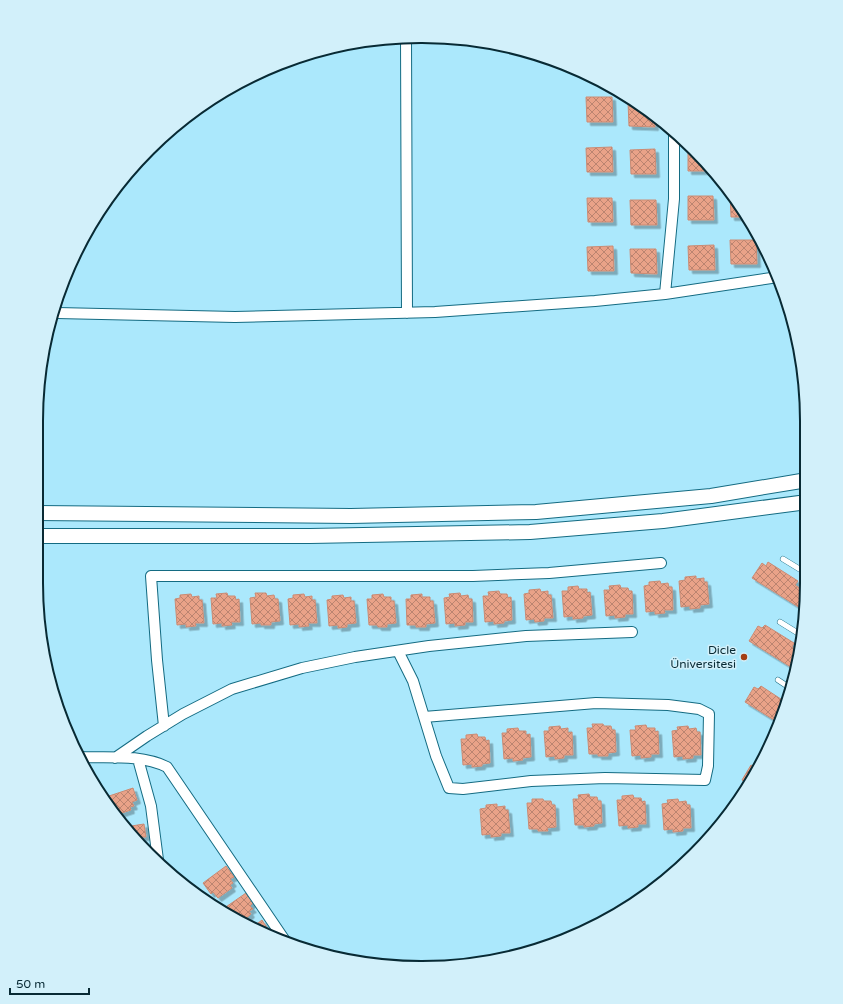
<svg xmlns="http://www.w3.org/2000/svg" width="843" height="1004" viewBox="0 0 843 1004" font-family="'Varela Round',sans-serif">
<defs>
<pattern id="building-cross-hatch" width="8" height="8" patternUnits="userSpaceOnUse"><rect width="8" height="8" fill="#e9a288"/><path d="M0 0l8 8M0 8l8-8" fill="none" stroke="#bb8470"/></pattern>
<filter id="shadow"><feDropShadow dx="3.5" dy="3.5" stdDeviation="0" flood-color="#0004"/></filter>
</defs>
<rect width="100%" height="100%" fill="#abe8fc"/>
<path fill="url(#building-cross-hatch)" stroke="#ca8b74" filter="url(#shadow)" d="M586,97H612L613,122H587Z
M628,102H637L654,116L655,127L629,126Z
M612,147L613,172H587L586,148Z
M688,147H692L694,149L713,171H688Z
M655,149L656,174H631L630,150Z
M730,193L742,207L747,217H731Z
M688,196H713L714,220H688Z
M587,198H612L613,222H588Z
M630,200H656L657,225H631Z
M730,240H756L757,264H731Z
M714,245L715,270H689L688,246Z
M613,246L614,271H588L587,247Z
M630,249H656L657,274L631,273Z
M768,562L798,581L795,585L801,589L803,586L806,588L805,611L752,578L762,563L766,566Z
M696,576V579L704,578V582H707L709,604L700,605V608L690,609V606L681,607L679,581L685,580V577Z
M660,581L661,584L668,583L669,587H672L673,610H664L665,613L655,614V611L646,612L644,586L649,585V582Z
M620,585L621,588H628L629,591H632L633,614H625V617L615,618V615L606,616L604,590H610L609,586Z
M578,586L579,589H587V593L590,592L592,615L583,616V618L573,619V616L564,617L562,591H568V587Z
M540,589L541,592L548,591V595H551L553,618H544V621L535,622L534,619L526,620L524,594L529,593V590Z
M499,591L500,594H507L508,598L511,597L512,620L504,621V623L494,624V621L485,622L483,596H489L488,592Z
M227,593L228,596H235L236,600L239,599L240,622H231L232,625L222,626V623L213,624L211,598H217L216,594Z
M255,593H266L267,596L274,595L275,599H278L280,621L271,622V625H261V623L252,624L250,598L256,597Z
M460,593L461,596L468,595L469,599H472L473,622H465V625L455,626V623L446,624L444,598L450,597L449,594Z
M191,594L192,597L199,596V600H202L204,623H195L196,626L186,627V624L177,625L175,599L180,598V595Z
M304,594L305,597L312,596V600H315L317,623H308L309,626L299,627V624L290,625L288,599L293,598V595Z
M383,594L384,597H391V601H394L396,623L387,624V627H378L377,625H369L367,599H372V595Z
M422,594V597H430V601H433L435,623L426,624V627H416V625H407L406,599H411V595Z
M343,595L344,598L351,597V601H354L356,623L347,624V627L338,628V625L329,626L327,600L332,599V596Z
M765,625L794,643L792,647L798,651L794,669L749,641L758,626L762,628Z
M761,686L787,703L779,723L745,702L754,687L758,689Z
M592,724H603L604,726H611L612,730H615L616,752L608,753V756H598V754H589L587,728H593Z
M646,725L647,728H655V732L658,731L659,754H651V757L641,758V755L632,756L630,730H636L635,726Z
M560,726L561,729L568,728V733L572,732L573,755H564V758L555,759V756L546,757L544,731H549V727Z
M688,726L689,729L696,728L697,732H700L701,755H693V758L683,759V756L674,757L672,731L678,730L677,727Z
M518,728L519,731H526V735L530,734L531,757L522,758L523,760L513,761V758L504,759L502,733H507V729Z
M477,734L478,737H485L486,741L489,740L490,763L482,764V766L472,767V764L463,765L461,739H466V735Z
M751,765L756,768L758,765L760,766L755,775L749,785L742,780Z
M133,788L137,800L132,802L134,806L130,807L131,810L116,815L113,808L112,809L108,803L106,797Z
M589,794L590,797H597L598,801H601L602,823L594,824V826L584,827V825H575L573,799H579L578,795Z
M633,795L634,798H641L642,802L645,801L646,824H638V827L628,828V825L619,826L617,800H622V796Z
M532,799H543L544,801H551L552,805H555L556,827L547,828L548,831H538V829H529L527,803H532Z
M678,799L679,802L686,801L687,805H690L691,828H683V831L673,832V829L664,830L662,804L668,803L667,800Z
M497,804V807L505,806V810H508L510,833H501V836L491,837V834L482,835L480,809L486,808V805Z
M144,824L146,837H142L143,842L139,843L132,837L125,827Z
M226,866L234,877L230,879L233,883L230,885L232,888L218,898L213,892L211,894L203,883Z
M246,893L253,903L250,906L253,909L249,911L251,914L243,921L224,911L223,909Z
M262,920L269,931L267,932L254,926Z"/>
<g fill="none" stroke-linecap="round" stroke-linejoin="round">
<g stroke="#146b82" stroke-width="6">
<path id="lane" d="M783,559L806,573
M780,622L801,635
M778,680L790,688"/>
</g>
<g stroke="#146b82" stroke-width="12">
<path id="street" d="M406,37L407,313
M665,294L674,199V133
M57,313L235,317L435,312L595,301L665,294L778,277
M398,651L413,681L436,756L449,788L463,789L531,781L605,778L705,780L708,766L709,714L699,709L668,705L596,703L424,717
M164,726L157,660L151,576H473L549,573L661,563
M80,757C108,758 141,754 167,767L286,942
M115,758L147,736L183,714L232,689L302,668L355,657L429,646L526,636L632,632
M138,759L151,806L158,860"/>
</g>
<g stroke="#146b82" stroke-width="16">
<path id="secondary" d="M37,513L351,516L536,512L711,496L807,480
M37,536H310L530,532L663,521L807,502"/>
</g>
<use href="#lane" stroke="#fff" stroke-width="5"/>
<use href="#street" stroke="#fff" stroke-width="10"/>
<use href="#secondary" stroke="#fff" stroke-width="14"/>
</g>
<circle fill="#a43e13" stroke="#d2f0fa" stroke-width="1.5" cx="744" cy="657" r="4"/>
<g text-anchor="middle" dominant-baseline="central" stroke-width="3" stroke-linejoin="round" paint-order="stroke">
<g font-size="12" fill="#082a34" stroke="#d2f0fa" text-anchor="end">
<text x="736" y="650">Dicle<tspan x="736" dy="14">Üniversitesi</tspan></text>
</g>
</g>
<path d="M0 0H843V1004H0ZM421 43H422A378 378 0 0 1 800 421V583A378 378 0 0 1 422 961H421A378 378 0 0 1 43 583V421A378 378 0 0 1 421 43Z" fill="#d2f0fa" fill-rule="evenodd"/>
<path fill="none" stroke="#082a34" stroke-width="2" d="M421 43H422A378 378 0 0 1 800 421V583A378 378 0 0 1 422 961H421A378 378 0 0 1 43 583V421A378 378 0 0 1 421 43Z"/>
<path d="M10 988v6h79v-6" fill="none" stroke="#082a34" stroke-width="2"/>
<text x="16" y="988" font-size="12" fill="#082a34" stroke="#d2f0fa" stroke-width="3" paint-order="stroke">50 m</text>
</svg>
